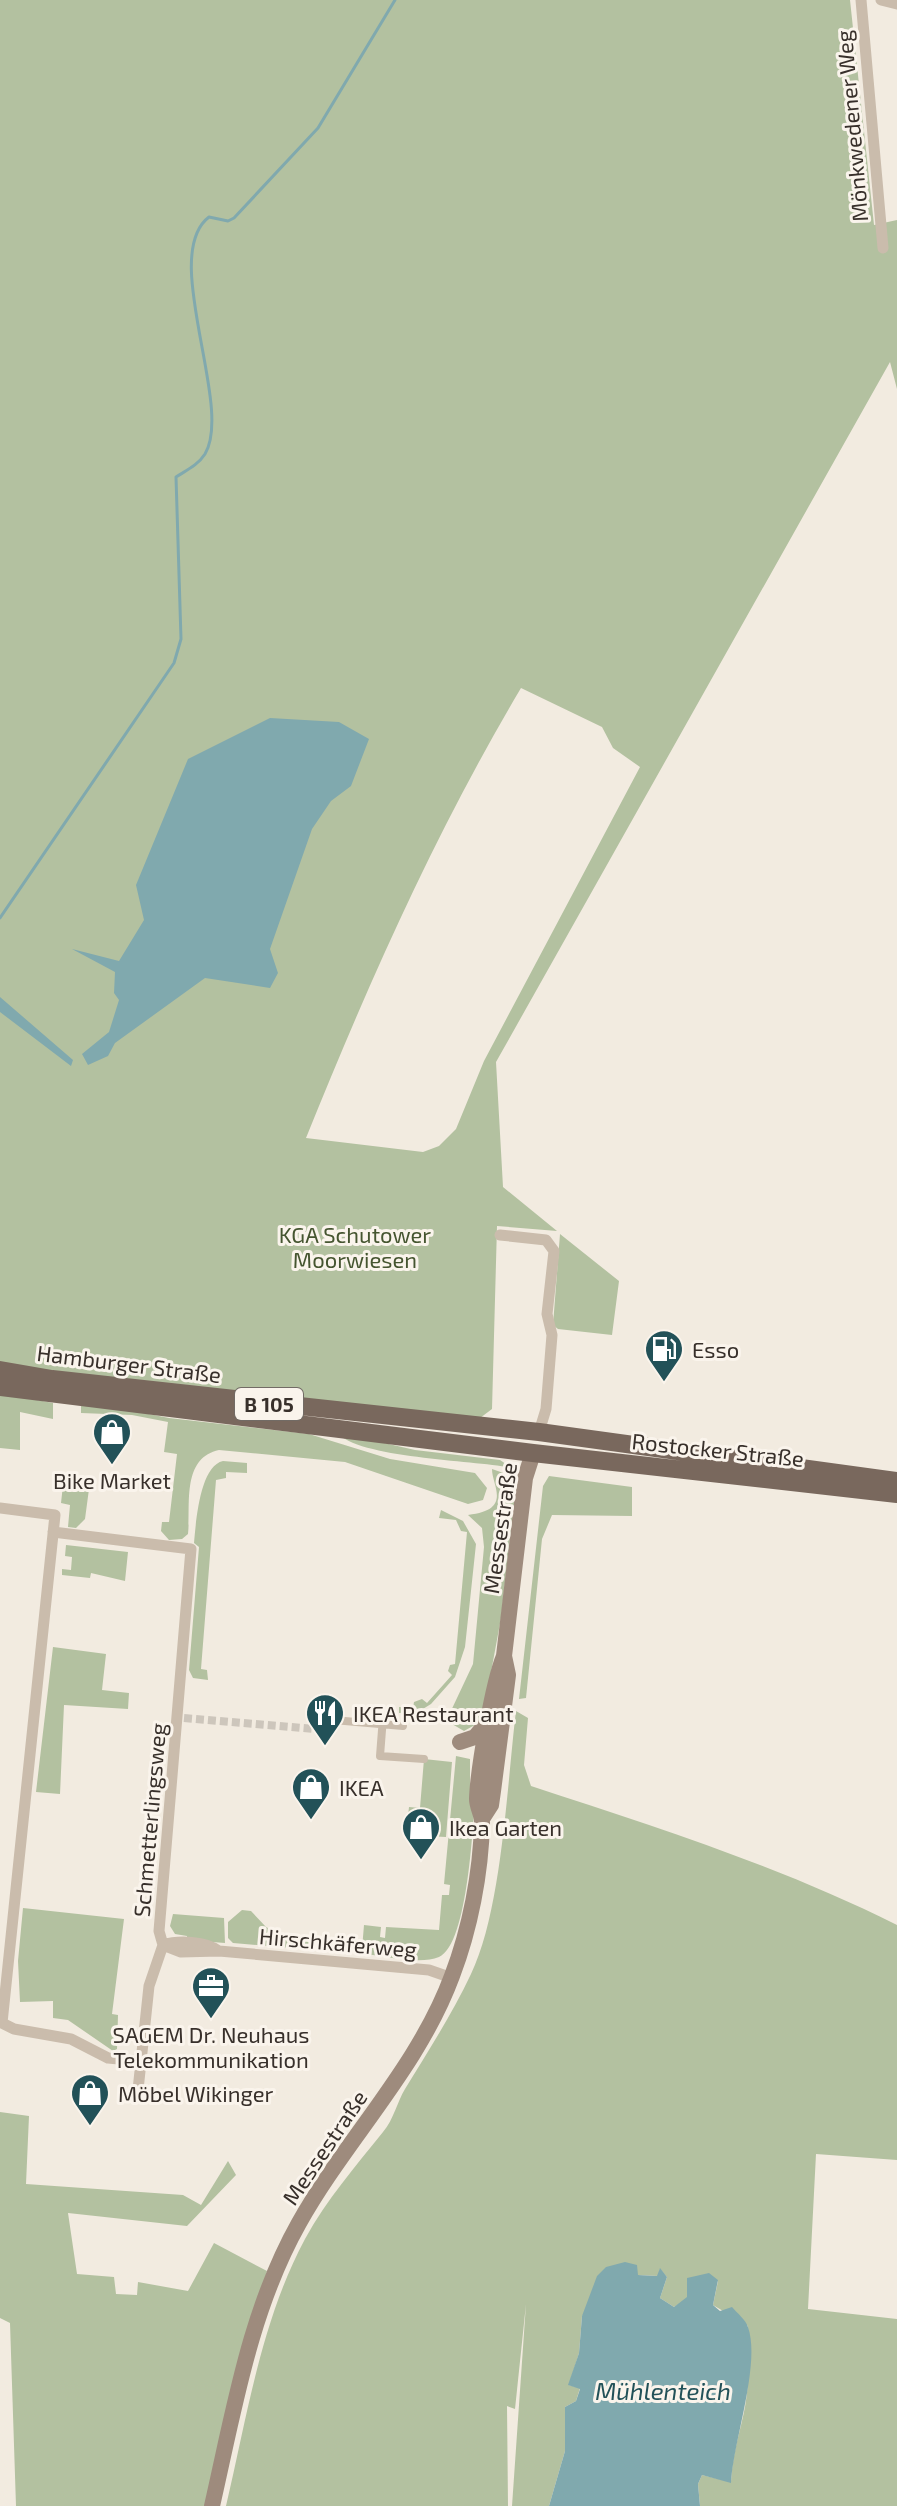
<svg xmlns="http://www.w3.org/2000/svg" width="897" height="2506" viewBox="0 0 897 2506" font-family="'Exo 2',sans-serif">
<rect width="100%" height="100%" fill="#f2ebe0"/>
<path fill="#b3c1a0" fill-rule="evenodd" d="M0,0H850L874,225L897,220V389L890,362L496,1062L503,1187L557,1231L497,1226L492,1409L476,1421L0,1365ZM521,688L602,727L613,748L640,767L484,1061L456,1129L439,1146L423,1152L306,1138C368,984 436,831 521,688Z
M560,1234L619,1281L612,1335L558,1329L553,1325Z
M0,1393L53,1403V1419L20,1412V1450L0,1448Z
M103,1405L169,1418L309,1434L390,1459L475,1473L487,1488L483,1500L468,1504L345,1462L219,1450C181,1458 191,1506 188,1534L182,1539L169,1540L161,1531L162,1522H169L177,1454L164,1452L168,1422L132,1415L81,1413V1406Z
M336,1432L415,1450L500,1460L512,1468C476,1460 359,1459 336,1432Z
M223,1461L247,1463V1473L226,1472V1478L216,1480L201,1669L207,1670L208,1680L193,1678L189,1670L199,1547L194,1543C196,1521 200,1466 223,1461Z
M492,1469L515,1477L516,1486L501,1618L482,1721L464,1731L452,1724L449,1715L473,1664L484,1547L482,1528L468,1515C513,1510 492,1486 492,1469Z
M549,1476L632,1487V1516L552,1515L542,1539L526,1698L519,1699L543,1486Z
M63,1485L89,1489L85,1519L76,1528L68,1527L70,1505L61,1503Z
M441,1510L463,1521L476,1544L465,1647L455,1677L431,1704L418,1712L399,1713V1707L413,1708L414,1702L422,1699L427,1703L452,1675L448,1671L450,1665L455,1664L467,1532L461,1531L456,1520L439,1518Z
M66,1545L128,1552L125,1581L91,1573L90,1578L62,1575V1569L71,1570L72,1557L65,1556Z
M53,1647L106,1654L102,1690L129,1693L128,1709L64,1705L60,1794L36,1792Z
M516,1711L528,1718L524,1765L531,1786C656,1827 779,1866 897,1925V2160L816,2154L808,2309L897,2319V2506H700L698,2484L702,2475L731,2482C732,2460 737,2442 742,2421C750,2390 749,2358 748,2326L713,2305L718,2281L674,2307L660,2298L667,2277L660,2269L658,2276L638,2275L582,2316L579,2353L569,2385L580,2388L576,2401L565,2407V2451L549,2506H512L526,2304L515,2409L507,2406L508,2506H226C247,2417 261,2321 305,2239C327,2199 355,2167 383,2132C394,2119 397,2102 405,2089C429,2050 452,2014 471,1974C502,1910 507,1784 516,1711Z
M456,1756L470,1759V1785L476,1786C473,1818 469,1944 439,1957C420,1965 386,1956 365,1954L362,1949L364,1925L381,1927L380,1937L385,1938L386,1927L439,1930L442,1895H449L450,1885L444,1884Z
M424,1759L452,1762L446,1837L406,1835L409,1807L420,1808Z
M23,1908L124,1919L112,2014L118,2015L117,2049L113,2051L68,2020L53,2018V2001L20,2002L18,1961Z
M242,1910L251,1911L266,1927L280,1934L340,1940L344,1948L339,1952L233,1943L228,1938V1922Z
M173,1914L224,1918L225,1943L187,1940V1936L175,1934L170,1926Z
M0,2112L29,2116L26,2184L183,2195L201,2205L228,2161L236,2175L187,2226L68,2213L77,2274L114,2277L116,2294L137,2295L138,2282L188,2291L214,2243L267,2271L206,2506H16L10,2323L0,2318Z"/>
<path fill="#80a9ae" d="M270,718L339,722L369,739L351,786L331,801L312,829L270,949L278,973L270,988L205,978L115,1043L108,1056L88,1065L82,1054L109,1032L119,1000L114,993L115,972L72,949L119,961L144,920L136,885L188,759Z
M0,997L73,1060L71,1066L0,1012Z
M625,2262L637,2265L638,2275L657,2276L660,2268L667,2277L660,2298L674,2307L687,2297V2278L709,2273L718,2280L713,2305L720,2311L732,2307C737,2313 746,2320 748,2327C761,2364 733,2442 731,2483L702,2475L698,2484L700,2506H549L565,2451V2407L576,2401L580,2389L568,2385L579,2353L582,2316L597,2276L606,2267Z"/>
<g fill="none" stroke-linecap="round" stroke-linejoin="round">
<path stroke="#80a9ae" stroke-width="3" d="M0,918L174,663L181,639L176,477C187,470 198,465 205,454C234,406 159,255 209,217L228,221L234,218L318,128L395,0"/>
<path stroke="#cdc6bc" stroke-width="8" stroke-dasharray="8 4" stroke-linecap="butt" d="M184,1718L327,1730"/>
<path stroke="#cabcac" stroke-width="8" d="M383,1717L380,1756L424,1759
M327,1730L333,1720L403,1726"/>
<path stroke="#cabcac" stroke-width="11" d="M861,0L883,248
M881,0L897,4
M500,1235L546,1240L554,1251L547,1314L552,1335L546,1409L539,1432
M0,1508L55,1515L2,2023L14,2029L71,2039L108,2058L140,2061
M53,1532L191,1549L159,1931L163,1945L149,1986L138,2090
M219,1951C206,1941 178,1940 163,1945L181,1952L219,1951L429,1970L452,1978"/>
<path stroke="#9e8b7d" stroke-width="16" d="M460,1742L475,1737L489,1720
M482,1819L491,1805L493,1791L508,1675L504,1656L525,1478L533,1453
M212,2506C234,2410 250,2310 299,2223C346,2139 418,2068 452,1976C470,1929 481,1873 482,1822C482,1814 477,1807 477,1799C478,1769 493,1683 504,1656"/>
<path stroke="#79685d" stroke-width="18" d="M0,1370L52,1379L539,1432L897,1481
M0,1387L533,1453L897,1494"/>
</g>
<defs>
<g id="fuel-pin" transform="scale(2)"><path d="M0 17L-7.5 6A9.5 9.5 0 1 1 7.5 6Z" fill="#225158" stroke="#faf4ec"/><path d="M-5.5-6h7V0h2V4h1.3V-2.5L3-4.5l.8-.8L6-3V5H2.5V1h-1V6h-7ZM-4.2-4.7v3.2H.2V-4.7Z" fill="#fff"/></g>
<g id="shop-pin" transform="scale(2)"><path d="M0 17L-7.5 6A9.5 9.5 0 1 1 7.5 6Z" fill="#225158" stroke="#faf4ec"/><path d="M-5-2.5h2.3a2.7 3.5 0 0 1 5.4 0H5L5.5 6h-11ZM-1.5-2.5h3a1.5 2.3 0 0 0-3 0Z" fill="#fff"/></g>
<g id="restaurant-pin" transform="scale(2)"><path d="M0 17L-7.5 6A9.5 9.5 0 1 1 7.5 6Z" fill="#225158" stroke="#faf4ec"/><path d="M-5-6h1v4h1v-4h1v4h1v-4h1v5L-1.5 .5V6h-2V.5L-5-1ZM5-6V6H3V1.5H1.5Q1.5-4 5-6Z" fill="#fff"/></g>
<g id="office-pin" transform="scale(2)"><path d="M0 17L-7.5 6A9.5 9.5 0 1 1 7.5 6Z" fill="#225158" stroke="#faf4ec"/><path d="M-6-3h4V-5.5h4V-3h4V5H-6ZM-1-4.5V-3h2v-1.5ZM-6 0V1H6V0Z" fill="#fff"/></g>
</defs>
<g fill-rule="evenodd">
<use href="#fuel-pin" x="664" y="1349"/>
<use href="#shop-pin" x="112" y="1432"/>
<use href="#restaurant-pin" x="325" y="1713"/>
<use href="#shop-pin" x="311" y="1787"/>
<use href="#shop-pin" x="421" y="1827"/>
<use href="#office-pin" x="211" y="1986"/>
<use href="#shop-pin" x="90" y="2093"/>
</g>
<g text-anchor="middle" dominant-baseline="central" stroke-width="6" stroke-linejoin="round" paint-order="stroke">
<rect fill="#faf4ec" stroke="#726b65" stroke-width="2" x="235" y="1388" width="68" height="32" rx="6"/>
<g font-size="20" font-weight="bold" fill="#38302b">
<text x="269" y="1404">B 105</text>
</g>
<g font-size="22" fill="#38302b" stroke="#faf4ec">
<text transform="translate(851 126) rotate(-95)">Mönkwedener Weg</text>
<text transform="translate(129 1363) rotate(7)">Hamburger Straße</text>
<text transform="translate(718 1449) rotate(6)">Rostocker Straße</text>
<text transform="translate(499 1528) rotate(-82)">Messestraße</text>
<text transform="translate(149 1820) rotate(-85)">Schmetterlingsweg</text>
<text transform="translate(338 1942) rotate(5)">Hirschkäferweg</text>
<text transform="translate(324 2147) rotate(-56)">Messestraße</text>
</g>
<g font-size="22" fill="#455530" stroke="#faf4ec">
<text x="355" y="1234">KGA Schutower<tspan x="355" dy="25">Moorwiesen</tspan></text>
</g>
<g font-size="22" fill="#38302b" stroke="#faf4ec" text-anchor="start">
<text x="692" y="1349">Esso</text>
<text x="112" y="1480" text-anchor="middle">Bike Market</text>
<text x="353" y="1713">IKEA Restaurant</text>
<text x="339" y="1787">IKEA</text>
<text x="449" y="1827">Ikea Garten</text>
<text x="211" y="2034" text-anchor="middle">SAGEM Dr. Neuhaus<tspan x="211" dy="25">Telekommunikation</tspan></text>
<text x="118" y="2093">Möbel Wikinger</text>
</g>
<g font-size="24" font-style="italic" fill="#225158" stroke="#faf4ec">
<text x="663" y="2390">Mühlenteich</text>
</g>
</g>
</svg>
